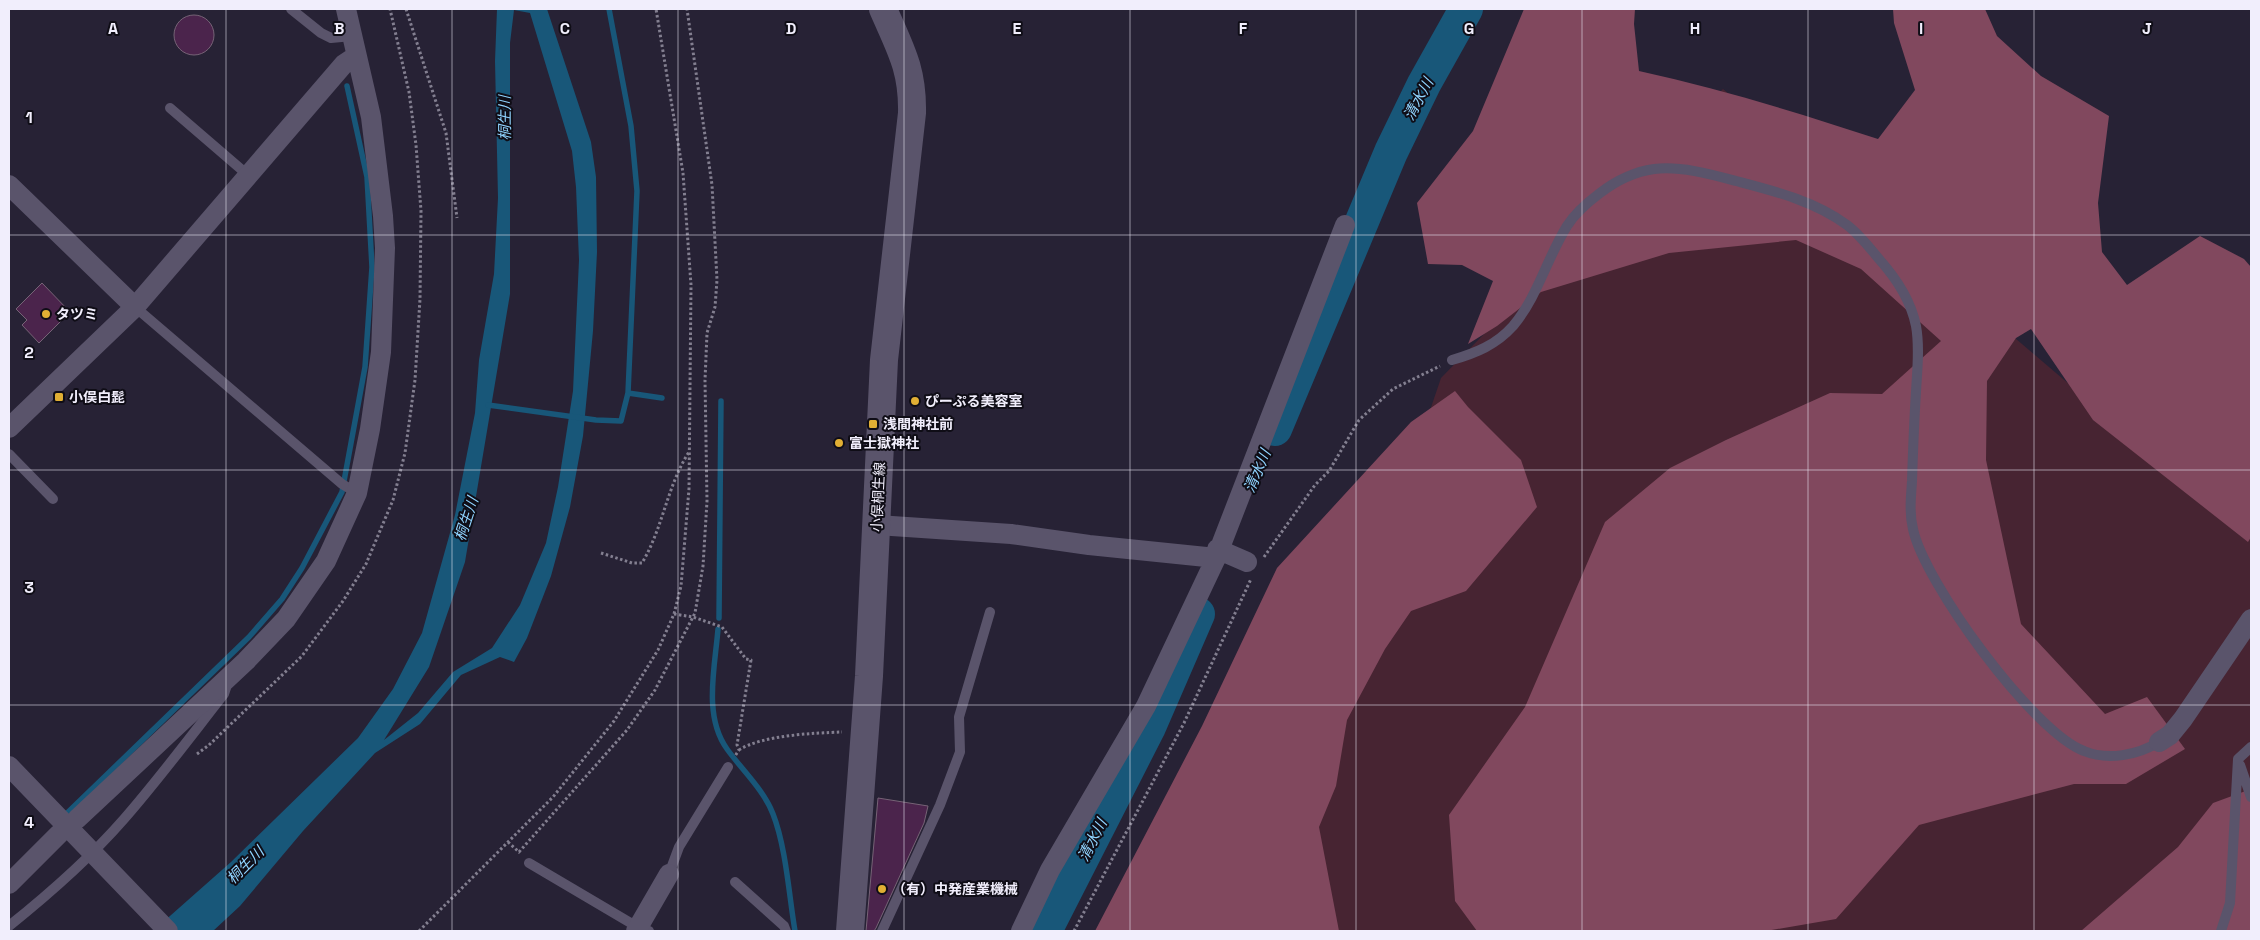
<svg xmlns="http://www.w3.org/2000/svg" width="2260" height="940" viewBox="0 0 2260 940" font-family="'Space Grotesk','Noto Sans JP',sans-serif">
<rect width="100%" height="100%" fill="#272235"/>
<path fill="#472432" d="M1723,89L2233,524L2251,510V931H1310L1280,819L1360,616L1441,378Z"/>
<path fill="#81485e" d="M1524,9H1635L1634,24L1639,71C1721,89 1799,113 1878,139L1915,90L1894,23L1893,9H1985L1997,36L2041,76L2109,116L2098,203L2102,252L2127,285L2200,236L2244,259L2251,267V537L2248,542L2093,420L2031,329L2016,338L1987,381L1986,460L2021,624L2105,714L2147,697L2185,749L2126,784H2074L1919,825L1836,919L1766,931H1477L1455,901L1449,815L1525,707L1605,522L1670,468L1726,440L1830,393L1882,394L1941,341L1861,269L1796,240L1669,253L1541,292L1497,326L1468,344L1493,281L1462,265L1428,264L1417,203L1473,131Z
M1455,391L1468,407L1521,460L1537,507L1466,591L1411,611L1385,649L1347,720L1336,786L1319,827L1339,931H1095L1202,726L1277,568L1411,422Z
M2251,789V931H2081L2178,847L2213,803Z"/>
<path fill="#185779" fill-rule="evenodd" d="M497,9H547L591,142L596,177L597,252L593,331L583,436L570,507L551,576L527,638L514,662L500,657L461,675L420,724L375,753L303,831L240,906L213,931H153L231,862L358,738L393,689L422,633L455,515L475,413L479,360L494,274L498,198L495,61ZM514,10L530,13L572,151L576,187L579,260L573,391L558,487L546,543L520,605L492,648L453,672L418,713L384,740L429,667L465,562L510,294V43Z"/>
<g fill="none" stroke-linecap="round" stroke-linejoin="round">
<path stroke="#185779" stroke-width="5.5" d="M609,9L631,126L637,191L628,393L662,398
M488,405L596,420L621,421L628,393
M719,618L721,401
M718,629C715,667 703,716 727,749C742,770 764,790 773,814C786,847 789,896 795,931
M63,817L249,637L282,599L302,568L342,492L365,367L372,267L367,177L347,86"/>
<path stroke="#185779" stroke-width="34" d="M1275,429L1391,152L1424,84L1466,9
M1045,931L1149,727L1198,614"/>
</g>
<path fill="#4b244c" stroke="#766376" d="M174 35a20 20 0 1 1 40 0a20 20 0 1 1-40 0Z
M42,283L70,312L39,343L22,325L27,320L16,309Z
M878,798L928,806L924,823L876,928L874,931H866Z"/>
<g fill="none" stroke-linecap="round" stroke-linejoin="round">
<path stroke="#837f90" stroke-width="3" stroke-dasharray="2.5 2.5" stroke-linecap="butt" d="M406,9L446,133L457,218
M601,553L632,563H642C663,528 667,486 689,452
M1264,557L1315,485L1329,471L1359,420L1393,389L1440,366
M674,614L693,617L722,627L746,659L751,660L737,745L739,750L735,756
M739,750C762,735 815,733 842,732
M197,754L209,745L302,656L343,601L366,564L393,500L405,453L415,380L420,299L421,211L416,145L409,92L390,9
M508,842L520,853
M519,852L627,730L655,690L695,613L703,566L707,501L705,380L707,333L715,307L717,280L712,185L687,9
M419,931L553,797L614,721L658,650L674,614L681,586L689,489L691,285L683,173L656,9
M1074,931L1184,723L1251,579"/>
<path stroke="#5a546b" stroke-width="10" d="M291,9L321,33L331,38L352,36
M170,108L249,176
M135,307L342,484L357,493
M1452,360C1476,353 1496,345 1513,326C1538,296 1547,258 1567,226C1575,213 1588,202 1600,193C1617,180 1633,172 1654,169C1681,166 1710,174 1736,181C1774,191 1815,201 1847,225C1859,234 1869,247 1879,259C1896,278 1911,301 1916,326C1920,348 1917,371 1916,392C1914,422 1913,451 1912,481C1911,498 1909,512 1913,529C1924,582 2033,732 2084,751C2108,761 2138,755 2159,742
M9,454L53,499
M2240,765L2251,797
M529,863L629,922L649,931
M669,874L679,847L728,767
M735,882L784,926L786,931
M9,926C49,894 90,858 124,819C159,779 191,736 224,694L226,688
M882,931L940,805L960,752L959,717L990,612
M2221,931L2230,903L2238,759L2251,747"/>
<path stroke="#5a546b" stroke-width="20" d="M9,185L135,307
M9,428L135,307L344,64L356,56
M877,525L1011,534L1089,545L1216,558L1217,549L1247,562
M2159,742L2170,735L2183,719L2251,619
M9,766L168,931
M77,819L246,661L286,619L326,561L357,493L370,429L381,352L385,248L383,216L371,117L346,9
M9,884L59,834
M636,931L669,874
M1021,931L1050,870L1146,706L1216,558L1345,225"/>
<path stroke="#5a546b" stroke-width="28" d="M850,931L869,676L884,360L912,113C913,69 900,48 883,9"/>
</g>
<path fill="none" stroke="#f1eefc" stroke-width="1" stroke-opacity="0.55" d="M226,9V931M452,9V931M678,9V931M904,9V931M1130,9V931M1356,9V931M1582,9V931M1808,9V931M2034,9V931M9,235H2251M9,470H2251M9,705H2251"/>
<g fill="#e1af34" stroke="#0f0d16" stroke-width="2">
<circle cx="46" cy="314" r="5"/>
<rect x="54" y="392" width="10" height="10" rx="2.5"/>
<circle cx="915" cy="401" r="5"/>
<rect x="868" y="419" width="10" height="10" rx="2.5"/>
<circle cx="839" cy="443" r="5"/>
<circle cx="882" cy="889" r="5"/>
</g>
<g text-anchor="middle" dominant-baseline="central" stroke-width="4" stroke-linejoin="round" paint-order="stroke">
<g font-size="14" font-weight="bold" fill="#f1eefc" stroke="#0f0d16" text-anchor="start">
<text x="56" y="314">タツミ</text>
<text x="69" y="397">小俣白髭</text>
<text x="925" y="401">ぴーぷる美容室</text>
<text x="883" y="424">浅間神社前</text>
<text x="849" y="443">富士獄神社</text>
<text x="892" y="889">（有）中発産業機械</text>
</g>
<g font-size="14" fill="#f1eefc" stroke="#0f0d16">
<text transform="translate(878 497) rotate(-87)">小俣桐生線</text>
</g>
<g font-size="15" font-style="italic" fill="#90d4ff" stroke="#0f0d16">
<text transform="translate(1418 99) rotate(-62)">清水川</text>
<text transform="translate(504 118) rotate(-90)">桐生川</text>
<text transform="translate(1257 471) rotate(-67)">清水川</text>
<text transform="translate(466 519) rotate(-72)">桐生川</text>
<text transform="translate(1092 840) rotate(-63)">清水川</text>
<text transform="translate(245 865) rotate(-45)">桐生川</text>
</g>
</g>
<g font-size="16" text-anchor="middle" font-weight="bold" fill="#f1eefc" stroke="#0f0d16" stroke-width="4" stroke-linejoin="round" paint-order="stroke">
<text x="113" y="34">A</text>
<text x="339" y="34">B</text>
<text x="565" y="34">C</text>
<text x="791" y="34">D</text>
<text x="1017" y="34">E</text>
<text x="1243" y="34">F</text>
<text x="1469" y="34">G</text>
<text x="1695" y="34">H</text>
<text x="1921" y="34">I</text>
<text x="2147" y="34">J</text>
<text x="29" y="123">1</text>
<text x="29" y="358">2</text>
<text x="29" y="593">3</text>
<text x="29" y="828">4</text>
</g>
<rect width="2260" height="940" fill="none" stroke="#f1eefc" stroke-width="20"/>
</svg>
